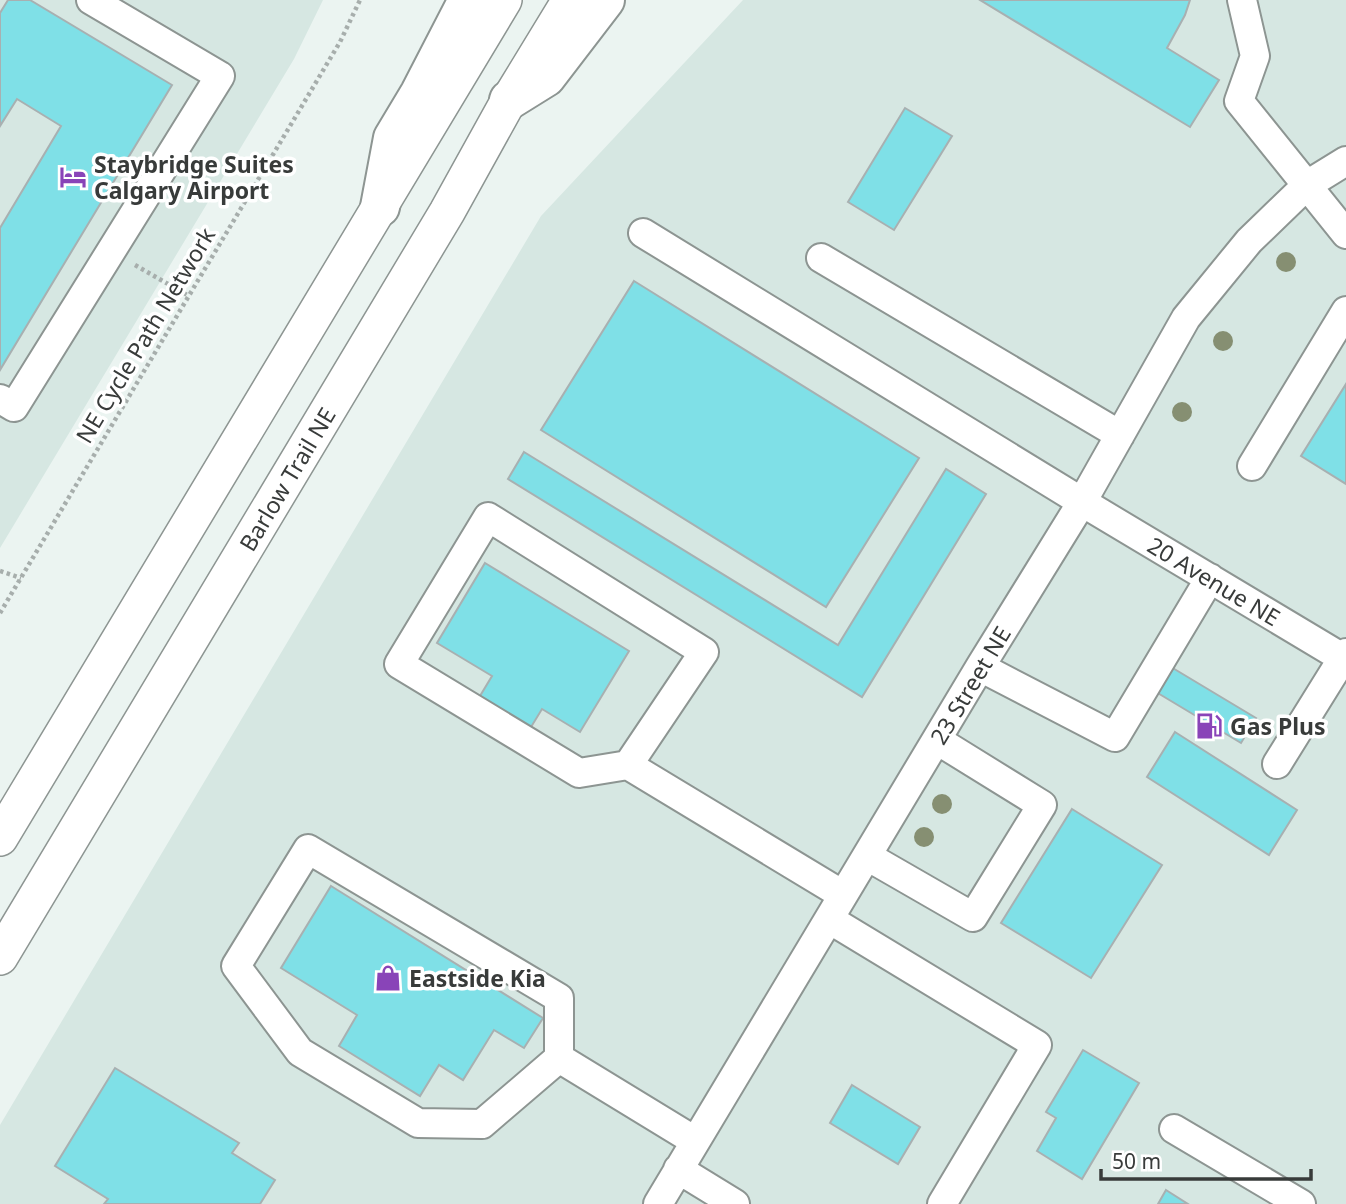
<svg xmlns="http://www.w3.org/2000/svg" width="1346" height="1204" viewBox="0 0 1346 1204" font-family="'Noto Sans',sans-serif">
<rect width="100%" height="100%" fill="#ebf4f1"/>
<path fill="#d6e7e2" d="M0,0H323L294,59L0,548Z
M743,0H1346V1204H0V1125L541,216Z"/>
<path fill="#7fe0e7" stroke="#a8b0b1" stroke-width="2" d="M8,0H30L172,85L0,370V228L61,126L17,99L0,126V13Z
M980,0H1190L1185,15L1167,48L1219,80L1190,127Z
M905,108L952,136L894,230L848,202Z
M634,281L919,458L826,607L541,430Z
M1346,384V484L1301,456Z
M524,452L838,645L946,469L986,494L862,697L508,479Z
M485,563L629,651L580,732L542,709L528,732L477,701L492,676L437,643Z
M1166,664L1256,718L1241,743L1151,689Z
M1175,732L1297,810L1269,855L1147,777Z
M1072,809L1162,865L1091,978L1001,923Z
M331,886L543,1018L524,1048L494,1030L463,1080L439,1065L420,1096L339,1046L357,1015L281,968Z
M1083,1050L1139,1083L1082,1179L1037,1151L1056,1118L1046,1112Z
M115,1068L239,1143L232,1153L275,1180L260,1204H104L108,1199L55,1166Z
M852,1085L920,1127L898,1164L830,1123Z
M1166,1190L1188,1204H1158Z"/>
<g fill="none" stroke-linecap="round" stroke-linejoin="round">
<g stroke="#8d9592" stroke-width="32">
<path id="minor" d="M1242,0L1255,56L1239,101L1346,234
M643,233L1082,502L1346,660
M821,258L1120,435
M0,399L14,407L220,76L91,0
M1252,466L1346,311
M980,667L1115,737L1210,578
M1277,764L1346,653
M628,765L579,773L399,664L488,517L704,652L628,765L843,895
M867,856L973,917L1042,805L937,740
M829,919L1037,1045L942,1204
M559,1058V998L308,849L236,966L300,1052L418,1123L482,1124L559,1058L695,1141
M1174,1129L1301,1204
M678,1169L735,1204
M658,1204L980,667L1082,502L1186,318L1249,241L1307,185L1346,161"/>
</g>
<g stroke="#8d9592" stroke-width="38">
<path id="major" d="M0,838L504,0
M0,957L447,212L509,100L570,0"/>
</g>
<g stroke="#8d9592" stroke-width="42">
<path id="highway" d="M509,100L546,77L605,0
M380,207L393,138L420,93L468,0"/>
</g>
<path stroke="#a7aeac" stroke-width="4.5" stroke-dasharray="3.5 3.5" stroke-linecap="butt" d="M135,265L189,296
M0,571L21,578
M0,613L340,42L360,0"/>
<use href="#minor" stroke="#fff" stroke-width="28"/>
<use href="#major" stroke="#fff" stroke-width="35"/>
<use href="#highway" stroke="#fff" stroke-width="38"/>
</g>
<g fill="#868f72">
<circle cx="1286" cy="262" r="10"/>
<circle cx="1223" cy="341" r="10"/>
<circle cx="1182" cy="412" r="10"/>
<circle cx="942" cy="804" r="10"/>
<circle cx="924" cy="837" r="10"/>
</g>
<defs>
<g id="hotel-bare" transform="scale(2.1)"><path d="M-6-4.5h1.5V1H6V5H4.5V3h-9V5H-6ZM-4 0a1.8 1.8 0 1 1 3.6 0ZM.5 0V-2.5h3Q6-2.5 6 0Z" fill="#8944b8" stroke="#fff" stroke-width="2.5" paint-order="stroke"/></g>
<g id="fuel-bare" transform="scale(2.1)"><path d="M-5.5-6h7V0h2V4h1.3V-2.5L3-4.5l.8-.8L6-3V5H2.5V1h-1V6h-7ZM-4.2-4.7v3.2H.2V-4.7Z" fill="#8944b8" stroke="#fff" stroke-width="2.5" paint-order="stroke"/></g>
<g id="shop-bare" transform="scale(2.1)"><path d="M-5-2.5h2.3a2.7 3.5 0 0 1 5.4 0H5L5.5 6h-11ZM-1.5-2.5h3a1.5 2.3 0 0 0-3 0Z" fill="#8944b8" stroke="#fff" stroke-width="2.5" paint-order="stroke"/></g>
</defs>
<g fill-rule="evenodd">
<use href="#hotel-bare" x="73" y="177"/>
<use href="#fuel-bare" x="1209" y="726"/>
<use href="#shop-bare" x="388" y="978"/>
</g>
<g text-anchor="middle" dominant-baseline="central" stroke-width="7" stroke-linejoin="round" paint-order="stroke">
<g font-size="23" font-weight="bold" fill="#383b3a" stroke="#fff" text-anchor="start">
<text x="94" y="164">Staybridge Suites<tspan x="94" dy="26">Calgary Airport</tspan></text>
<text x="1230" y="726">Gas Plus</text>
<text x="409" y="978">Eastside Kia</text>
</g>
<g font-size="23" fill="#383b3a" stroke="#fff">
<text transform="translate(145 335) rotate(-59)">NE Cycle Path Network</text>
<text transform="translate(287 479) rotate(-59)">Barlow Trail NE</text>
<text transform="translate(1214 581) rotate(31)">20 Avenue NE</text>
<text transform="translate(970 685) rotate(-59)">23 Street NE</text>
</g>
</g>
<path d="M1101 1169v10h210v-10" fill="none" stroke="#383b3a" stroke-width="3.5"/>
<text x="1112" y="1169" font-size="21" fill="#383b3a" stroke="#ffffff" stroke-width="5" paint-order="stroke">50 m</text>
</svg>
